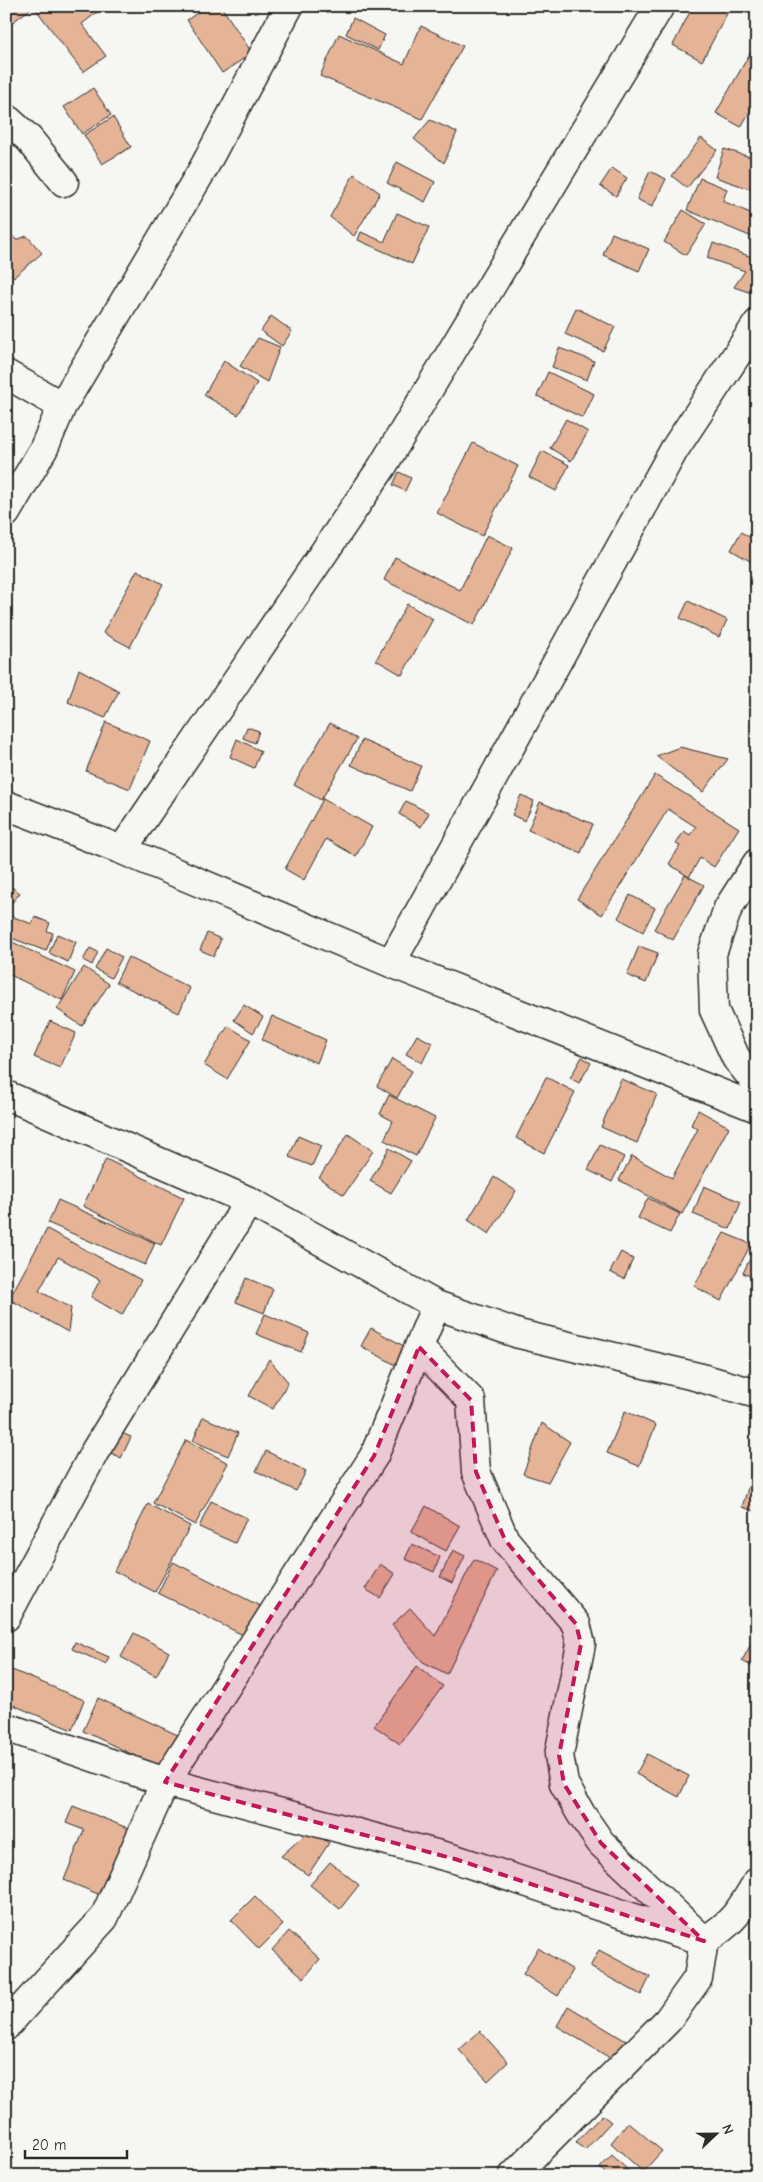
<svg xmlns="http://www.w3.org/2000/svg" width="763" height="2182" viewBox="0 0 763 2182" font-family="'Comic Neue',sans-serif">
<rect width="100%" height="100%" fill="#f6f6f2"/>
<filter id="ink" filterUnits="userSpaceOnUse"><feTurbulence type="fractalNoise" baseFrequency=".02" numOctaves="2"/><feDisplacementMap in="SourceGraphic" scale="10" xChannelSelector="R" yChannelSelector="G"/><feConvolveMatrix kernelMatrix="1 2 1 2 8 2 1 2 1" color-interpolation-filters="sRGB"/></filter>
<g filter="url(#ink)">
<path fill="#e5b497" stroke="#2b2b2b" d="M6,6H33V7L6,27Z
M38,6H105L82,24L106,56L83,72L35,8Z
M207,6H221L252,53L222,73L187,20Z
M693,6H731L702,61L673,45Z
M353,18L385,35L378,50L346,34Z
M421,26L463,46L422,119L320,76L339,34L404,64Z
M757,41V99L741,127L716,113Z
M93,88L111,115L82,134L64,107Z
M113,117L131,147L102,164L84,135Z
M430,120L457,132L444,163L414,139Z
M701,138L717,150L687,188L672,176Z
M724,149L757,159V168L750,189L715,177Z
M397,162L435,182L425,202L387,183Z
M612,168L627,178L616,196L600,186Z
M650,171L666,179L652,207L637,199Z
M354,174L380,193L354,236L330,217Z
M700,178L727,189L723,201L757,216V239L687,210Z
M683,210L706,224L686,255L664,242Z
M397,213L429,227L412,264L358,240L361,232L384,242Z
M6,228L16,240L27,236L42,253L14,277L6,268Z
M612,233L649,249L639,271L603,255Z
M713,243L757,259V295L734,287L745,271L707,258Z
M576,308L615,327L603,351L565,334Z
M271,316L292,331L282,346L261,331Z
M258,338L280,347L267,382L240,366Z
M559,348L594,361L587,380L552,367Z
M224,361L257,383L238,415L204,395Z
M548,372L594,394L583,418L537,396Z
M566,419L588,432L571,461L550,448Z
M473,443L518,466L482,536L437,513Z
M542,451L569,465L556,491L529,477Z
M399,472L411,478L405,491L393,485Z
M741,532L757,542V565L731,550Z
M487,535L513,548L474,625L384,580L395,557L460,590Z
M137,570L163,584L130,647L103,633Z
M688,601L727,620L719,637L680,618Z
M407,604L433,619L402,675L376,660Z
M79,669L119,691L105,718L68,702Z
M106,722L150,741L130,789L86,771Z
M330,723L357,739L321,800L294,785Z
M247,727L259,731L255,743L243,738Z
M237,739L261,751L254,768L230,757Z
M362,740L421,766L410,791L351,765Z
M680,747L728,759L703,792L656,756Z
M655,775L739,828L714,867L700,858L689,877L669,864L680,846L676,844L684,831L690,835L696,827L668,809L602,915L577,899Z
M521,795L534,801L525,821L512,815Z
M323,799L372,827L356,856L326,839L304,880L285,869Z
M406,801L429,813L421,827L399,814Z
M540,802L593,824L581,853L528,830Z
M685,875L704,885L673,940L654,929Z
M6,883L20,893L6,910Z
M630,895L655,908L643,932L618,918Z
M6,914L32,924L35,917L50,923L47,931L53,933L46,951L6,936Z
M207,933L221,939L214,956L200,950Z
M57,934L76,942L68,962L49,953Z
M6,939L75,972L62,1000L6,973Z
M639,946L658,953L646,983L627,975Z
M90,948L98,952L92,965L83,960Z
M106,948L122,957L111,978L95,969Z
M128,957L190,988L179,1013L116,982Z
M84,967L109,984L82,1026L57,1009Z
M244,1005L263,1017L253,1033L234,1020Z
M272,1016L326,1040L317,1063L262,1040Z
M50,1021L76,1033L60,1068L34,1057Z
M228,1026L251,1040L227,1079L204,1065Z
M417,1035L432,1043L422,1063L406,1054Z
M582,1057L591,1063L579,1083L570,1078Z
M392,1059L412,1071L397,1098L377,1086Z
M546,1077L575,1092L544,1153L516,1138Z
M621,1079L657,1094L637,1143L601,1127Z
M389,1095L435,1118L416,1156L384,1140L393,1121L380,1114Z
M698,1110L729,1127L682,1214L619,1180L632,1156L672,1178L698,1129L691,1125Z
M348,1134L373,1151L344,1195L319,1178Z
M298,1136L321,1146L312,1166L289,1157Z
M600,1145L624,1157L612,1182L588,1170Z
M389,1148L411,1161L391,1193L370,1181Z
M106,1159L184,1198L161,1245L83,1206Z
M494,1177L516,1191L489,1234L468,1220Z
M704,1186L741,1202L730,1229L693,1214Z
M648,1198L680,1214L670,1233L638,1218Z
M58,1200L155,1243L145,1265L48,1223Z
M47,1229L141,1280L122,1315L91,1297L100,1280L58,1257L39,1291L71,1308L68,1332L9,1299Z
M724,1233L751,1244L721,1301L694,1286Z
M757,1245V1279L743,1273Z
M621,1252L633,1259L624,1279L610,1272Z
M246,1278L273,1289L264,1313L236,1302Z
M265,1314L309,1333L301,1352L256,1334Z
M371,1328L413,1351L403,1369L361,1346Z
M269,1359L288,1382L273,1409L249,1396Z
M625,1411L656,1425L639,1466L607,1453Z
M203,1417L238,1433L228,1456L193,1441Z
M542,1423L570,1442L548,1482L523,1474Z
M117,1431L131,1437L121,1458L107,1451Z
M186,1440L228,1463L195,1525L153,1503Z
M266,1451L306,1471L296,1491L256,1471Z
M750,1482L757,1484V1512L742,1507Z
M211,1501L247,1518L235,1543L199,1527Z
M148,1504L190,1526L155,1592L114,1571Z
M426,1506L460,1526L446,1551L411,1532Z
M412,1544L440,1557L434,1572L405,1559Z
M453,1550L465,1556L452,1583L440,1577Z
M474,1559L497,1571L447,1674L423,1662L392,1625L410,1608L435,1636Z
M173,1562L260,1606L245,1636L158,1593Z
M380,1564L395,1574L380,1598L365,1589Z
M757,1632V1669L742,1661Z
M134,1633L169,1652L156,1676L121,1657Z
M75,1642L109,1657L106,1664L72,1649Z
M417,1666L443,1686L400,1744L374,1726Z
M12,1670L84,1700L72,1730L6,1702V1675Z
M98,1698L182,1737L167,1771L83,1731Z
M647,1754L689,1776L679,1797L636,1774Z
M73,1806L130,1829L103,1896L64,1880L84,1830L66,1823Z
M310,1830L329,1843L308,1875L281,1856Z
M330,1862L359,1885L340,1909L310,1885Z
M255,1896L283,1925L259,1949L231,1920Z
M289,1931L320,1959L304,1978L272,1950Z
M538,1948L573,1970L558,1996L523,1974Z
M599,1950L650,1977L641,1995L590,1967Z
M568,2006L626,2041L615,2061L557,2026Z
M480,2031L508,2062L488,2081L459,2050Z
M602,2115L611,2122L585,2150L576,2142Z
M628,2122L662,2151L643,2172L611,2143Z
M612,2155L634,2176H608L600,2168Z"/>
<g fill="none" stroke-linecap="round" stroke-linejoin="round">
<g stroke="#2b2b2b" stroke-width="31">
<path id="street" d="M6,118L29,139L64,182
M6,374L62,406
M6,513L44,448L62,406L203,169L289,6
M6,805L122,850L391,963L757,1108
M122,850L382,467L660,6
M757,863L728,908L712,954L714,1010L736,1058L757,1084
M391,963L674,450L757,324
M6,1095L249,1201L436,1305L519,1334L698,1377L757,1394
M419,1347L471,1400L476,1472L505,1540L576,1624L581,1644L559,1755L564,1784L581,1814L601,1843L697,1934
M6,1617L95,1451L249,1201
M6,1727L165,1782L455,1859L704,1941C734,1922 739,1912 757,1882
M6,2026L104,1918L165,1782L374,1456L436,1305
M513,2176L668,2020L698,1978L704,1941"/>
</g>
<use href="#street" stroke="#f6f6f2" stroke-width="28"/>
</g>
</g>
<path fill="#c2185b" fill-opacity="0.2" stroke="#c2185b" stroke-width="4" stroke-dasharray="10 6" stroke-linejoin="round" d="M419,1347L471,1400L476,1472L505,1540L576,1624L581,1644L559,1755L564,1784L601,1843L704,1941L455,1859L165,1782L374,1456Z"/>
<rect width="763" height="2182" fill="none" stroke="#f6f6f2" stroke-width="25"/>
<rect x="12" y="12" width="738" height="2157" fill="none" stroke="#2b2b2b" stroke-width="2" filter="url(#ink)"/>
<g transform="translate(716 2134) rotate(68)" stroke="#f6f6f2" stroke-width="4" paint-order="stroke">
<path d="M0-4L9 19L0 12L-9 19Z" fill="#2b2b2b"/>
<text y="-8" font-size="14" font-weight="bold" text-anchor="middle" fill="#2b2b2b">N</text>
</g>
<path d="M25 2150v8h102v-8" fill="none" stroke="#2b2b2b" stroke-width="2.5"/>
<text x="32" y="2150" font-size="15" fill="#2b2b2b" stroke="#f6f6f2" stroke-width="4" paint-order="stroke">20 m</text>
</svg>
